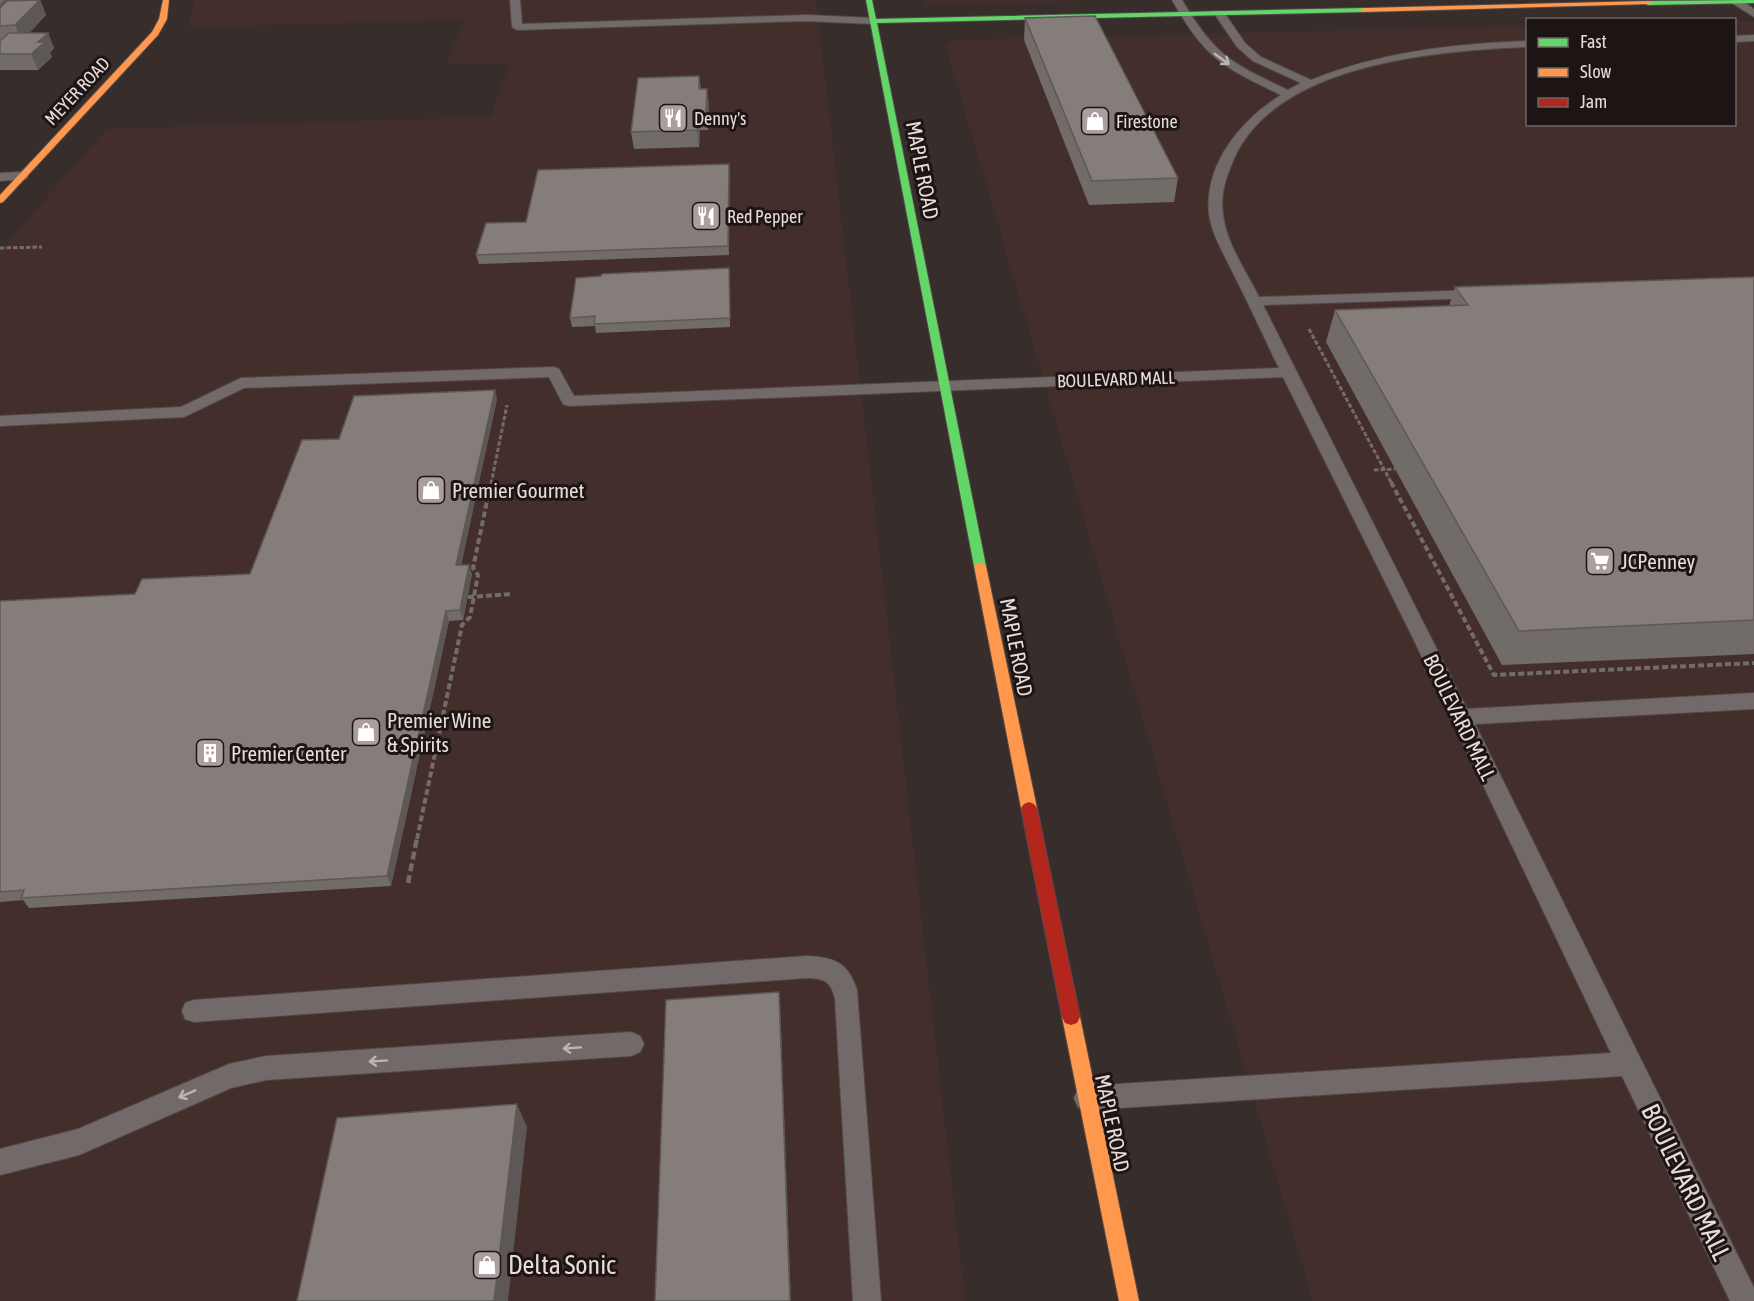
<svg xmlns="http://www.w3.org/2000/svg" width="1754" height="1301" viewBox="0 0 1754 1301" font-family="'Asap Condensed',sans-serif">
<rect width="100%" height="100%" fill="#372e2c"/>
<path fill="#442e2b" d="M194,0H816L965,1301H0V251L107,129L491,117L510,63H447L464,20L189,27Z
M925,0H1106L926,5Z
M1735,21H1754V1301H1313L946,46L957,40L1527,26L1528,124H1734Z"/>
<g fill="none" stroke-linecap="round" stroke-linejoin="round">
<g stroke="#524a49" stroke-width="2">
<path id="lane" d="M510,0H520L522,24L806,15L874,18L879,21L874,24L806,21L517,30L512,27Z
M1172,0H1182C1215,56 1231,63 1288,90L1301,83L1253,61L1237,47L1214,13L1215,11H1223L1245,43L1261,57L1311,80C1380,52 1453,44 1528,41V47C1436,51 1274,63 1233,161C1226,178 1220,194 1223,214C1226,243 1246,271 1259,297L1479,290L1486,294L1479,298L1263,305L1467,709L1754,693V709L1475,724L1754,1288V1301H1730L1622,1076L1087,1110L1078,1107L1074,1098L1078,1089L1087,1086L1611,1053L1410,632L1283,377L569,406L563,404L549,377L244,388L184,417L0,426V416L181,407L241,378L554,367L559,369L574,396L1279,368C1263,336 1249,304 1233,273C1224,254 1212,235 1209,214C1204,164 1241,120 1281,95C1221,66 1206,59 1172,0Z
M1732,0H1741L1754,9V17L1732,3Z
M1754,35V41L1734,42V36Z
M22,172L26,173L28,176L26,179L0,181V173Z
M806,956C834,957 848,962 857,990L881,1301H853L835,999C831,981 824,978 806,978L194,1022L185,1019L182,1011L185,1003L194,1000Z
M631,1032L640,1036L644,1044L640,1052L631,1056L266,1080L231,1088L79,1155L0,1175V1149L78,1129L229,1064L266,1056Z"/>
</g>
<g stroke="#524a49" stroke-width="2">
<path id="fast" d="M866,0H872L876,19L1364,8L1368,10L1364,12L877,23L986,566L980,570L974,566Z
M1754,0V3L1648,5L1644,3L1648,1Z"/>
</g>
<g stroke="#524a49" stroke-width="2">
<path id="slow" d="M163,0H169L167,19L158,35L3,202L0,203V195L152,32L159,19Z
M1648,1L1652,3L1650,4L1364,12L1360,10L1364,8Z
M980,562L986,566L1037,808L1034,812L1029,814L1024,812L1021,808L974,566Z
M1071,1009L1077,1011L1080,1017L1139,1301H1119L1062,1017L1065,1011Z"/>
</g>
<g stroke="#524a49" stroke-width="2">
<path id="jam" d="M1029,802L1034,804L1037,808L1080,1017L1077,1023L1071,1025L1065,1023L1062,1017L1021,808L1024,804Z"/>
</g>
<path stroke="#726b6a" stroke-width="3" stroke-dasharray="4.5 2" stroke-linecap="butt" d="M0,248L42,247
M1309,329L1392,484
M1374,470L1395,469
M491,484L507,405"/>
<path stroke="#726b6a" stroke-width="4" stroke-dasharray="6 3" stroke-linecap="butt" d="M1391,482L1494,675L1754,663
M468,597L513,594
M417,839L462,625L470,617L478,575L473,568L491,482"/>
<path stroke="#726b6a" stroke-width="4.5" stroke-dasharray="8 4" stroke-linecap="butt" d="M408,883L417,838"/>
<use href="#lane" fill="#716a68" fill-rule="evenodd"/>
<use href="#fast" fill="#63d668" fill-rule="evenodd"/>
<use href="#slow" fill="#ff974d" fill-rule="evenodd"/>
<use href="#jam" fill="#b3261e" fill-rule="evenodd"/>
</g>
<path fill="#726c69" d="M0,0H16L15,1L40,0L46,15L29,33H48L54,48L50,53L52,57L38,70H0Z
M1025,18L1178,178L1174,202L1089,205L1024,40Z
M699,76L701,89L709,105L708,130H700L699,147L634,149L631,132Z
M729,164V255L479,264L476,255L526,222Z
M730,277V327L596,333L595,326L572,327L570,318Z
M1754,277V654L1502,665L1326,342L1335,310L1449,306L1455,287Z
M497,399L461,565L472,574L463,620L449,621L391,886L29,908L23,900L0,902V601L135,594L250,574L339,439Z"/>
<path fill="#5d5855" d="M4,0H16L3,13L0,7V4Z
M40,0L46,15L22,41L15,25Z
M48,33L54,48L50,53L52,57L38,70L31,54L38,42Z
M707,89L709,105L708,130L706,114Z
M698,114L700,130L699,147L697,130Z
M729,164L730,172L729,255L728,246Z
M729,268L730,277V327V318Z
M495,390L497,399L459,575L456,565Z
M469,565L472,574L463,620L460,610Z
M446,611L449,621L391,886L387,876Z
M779,992L780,1001L791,1301H790Z
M517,1104L527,1127L508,1301H494Z"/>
<path fill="#857d7a" stroke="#5d5855" stroke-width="1.5" d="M40,0L15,25L0,26V8L7,1Z
M1095,16L1178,178L1092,181L1025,18Z
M9,33H48L38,42H45L31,54H0V41Z
M699,76V89H707L706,114H698L697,130L631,132L638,78Z
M729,164L728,246L476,255L486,223L526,222L538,170Z
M729,268L730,318L594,324L595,316L570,318L576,278L601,276L602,274Z
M1754,277V620L1519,631L1335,310L1468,305L1455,287Z
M495,390L456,565H469L460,610L446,611L387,876L21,898L24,890L0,892V601L135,594L142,579L250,574L302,440L339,439L354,396Z
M779,992L790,1301H655L666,1000Z
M517,1104L494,1301H297L337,1118Z"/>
<defs><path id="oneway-shaft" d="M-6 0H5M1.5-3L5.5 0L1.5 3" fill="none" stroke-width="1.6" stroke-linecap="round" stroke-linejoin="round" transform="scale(1.5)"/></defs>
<g stroke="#beb4b3">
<use href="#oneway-shaft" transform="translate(1222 59) rotate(36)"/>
<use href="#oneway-shaft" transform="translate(572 1048) rotate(176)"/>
<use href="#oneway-shaft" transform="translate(378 1061) rotate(176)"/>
<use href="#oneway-shaft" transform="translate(187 1094) rotate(156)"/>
</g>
<defs>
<g id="restaurant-square" transform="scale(1.5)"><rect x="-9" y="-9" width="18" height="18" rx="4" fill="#aa9f9e" stroke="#1d1514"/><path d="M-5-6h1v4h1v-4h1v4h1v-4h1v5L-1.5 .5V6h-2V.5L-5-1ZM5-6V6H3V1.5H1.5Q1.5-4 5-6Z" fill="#fff"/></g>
<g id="shop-square" transform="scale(1.5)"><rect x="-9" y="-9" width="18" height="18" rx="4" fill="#aa9f9e" stroke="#1d1514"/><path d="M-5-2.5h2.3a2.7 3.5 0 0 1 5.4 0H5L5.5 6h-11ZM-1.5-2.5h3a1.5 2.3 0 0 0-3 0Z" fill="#fff"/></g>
<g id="supermarket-square" transform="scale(1.5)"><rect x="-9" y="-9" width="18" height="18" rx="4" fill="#aa9f9e" stroke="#1d1514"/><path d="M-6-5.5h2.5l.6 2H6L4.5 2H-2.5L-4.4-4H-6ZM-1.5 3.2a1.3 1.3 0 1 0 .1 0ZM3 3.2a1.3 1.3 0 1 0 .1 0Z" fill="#fff"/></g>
<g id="building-square" transform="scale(1.5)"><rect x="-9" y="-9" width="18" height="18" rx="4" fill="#aa9f9e" stroke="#1d1514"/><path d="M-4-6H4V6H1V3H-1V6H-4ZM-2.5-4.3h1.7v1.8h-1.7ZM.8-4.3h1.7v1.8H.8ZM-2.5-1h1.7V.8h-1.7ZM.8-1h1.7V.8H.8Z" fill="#fff"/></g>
</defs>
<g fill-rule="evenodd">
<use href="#restaurant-square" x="673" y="118"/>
<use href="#shop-square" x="1095" y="121"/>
<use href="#restaurant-square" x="706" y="216"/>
<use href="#shop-square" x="431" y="490"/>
<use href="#supermarket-square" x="1600" y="561"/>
<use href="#shop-square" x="366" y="732"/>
<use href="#building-square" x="210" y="753"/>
<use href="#shop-square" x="487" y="1265"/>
</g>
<g text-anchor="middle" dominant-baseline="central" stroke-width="6" stroke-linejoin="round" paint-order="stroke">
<g font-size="18" fill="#e8dcdb" stroke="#1d1514">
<text transform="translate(77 91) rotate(-47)">MEYER ROAD</text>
<text transform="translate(1116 379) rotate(-2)">BOULEVARD MALL</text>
</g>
<g font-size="18" fill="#e8dcdb" stroke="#1d1514" text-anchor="start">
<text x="694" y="118">Denny's</text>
<text x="1116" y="121">Firestone</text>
<text x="727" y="216">Red Pepper</text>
</g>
<g font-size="21" fill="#e8dcdb" stroke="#1d1514">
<text transform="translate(923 170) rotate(79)">MAPLE ROAD</text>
<text transform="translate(1017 647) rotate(79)">MAPLE ROAD</text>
<text transform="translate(1460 717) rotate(64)">BOULEVARD MALL</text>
<text transform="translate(1113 1123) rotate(78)">MAPLE ROAD</text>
</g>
<g font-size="21" fill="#e8dcdb" stroke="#1d1514" text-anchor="start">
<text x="452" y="490">Premier Gourmet</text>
<text x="1621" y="561">JCPenney</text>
<text x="387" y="720">Premier Wine<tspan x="387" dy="24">&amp; Spirits</tspan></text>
<text x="231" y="753">Premier Center</text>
</g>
<g font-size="26" fill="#e8dcdb" stroke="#1d1514">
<text transform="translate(1686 1182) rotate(64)">BOULEVARD MALL</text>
</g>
<g font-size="26" fill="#e8dcdb" stroke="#1d1514" text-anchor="start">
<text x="508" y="1265">Delta Sonic</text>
</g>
</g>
<rect x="1526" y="18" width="210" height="108" fill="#1d1514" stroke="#6e6564" stroke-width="1.5"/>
<rect x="1538" y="38" width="30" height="9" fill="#63d668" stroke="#6e6564" stroke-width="1.5"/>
<text x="1580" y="48" font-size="18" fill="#e8dcdb">Fast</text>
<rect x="1538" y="68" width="30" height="9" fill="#ff974d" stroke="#6e6564" stroke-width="1.5"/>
<text x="1580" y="78" font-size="18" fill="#e8dcdb">Slow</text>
<rect x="1538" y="98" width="30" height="9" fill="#b3261e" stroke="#6e6564" stroke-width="1.5"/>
<text x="1580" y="108" font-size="18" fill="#e8dcdb">Jam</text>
</svg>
